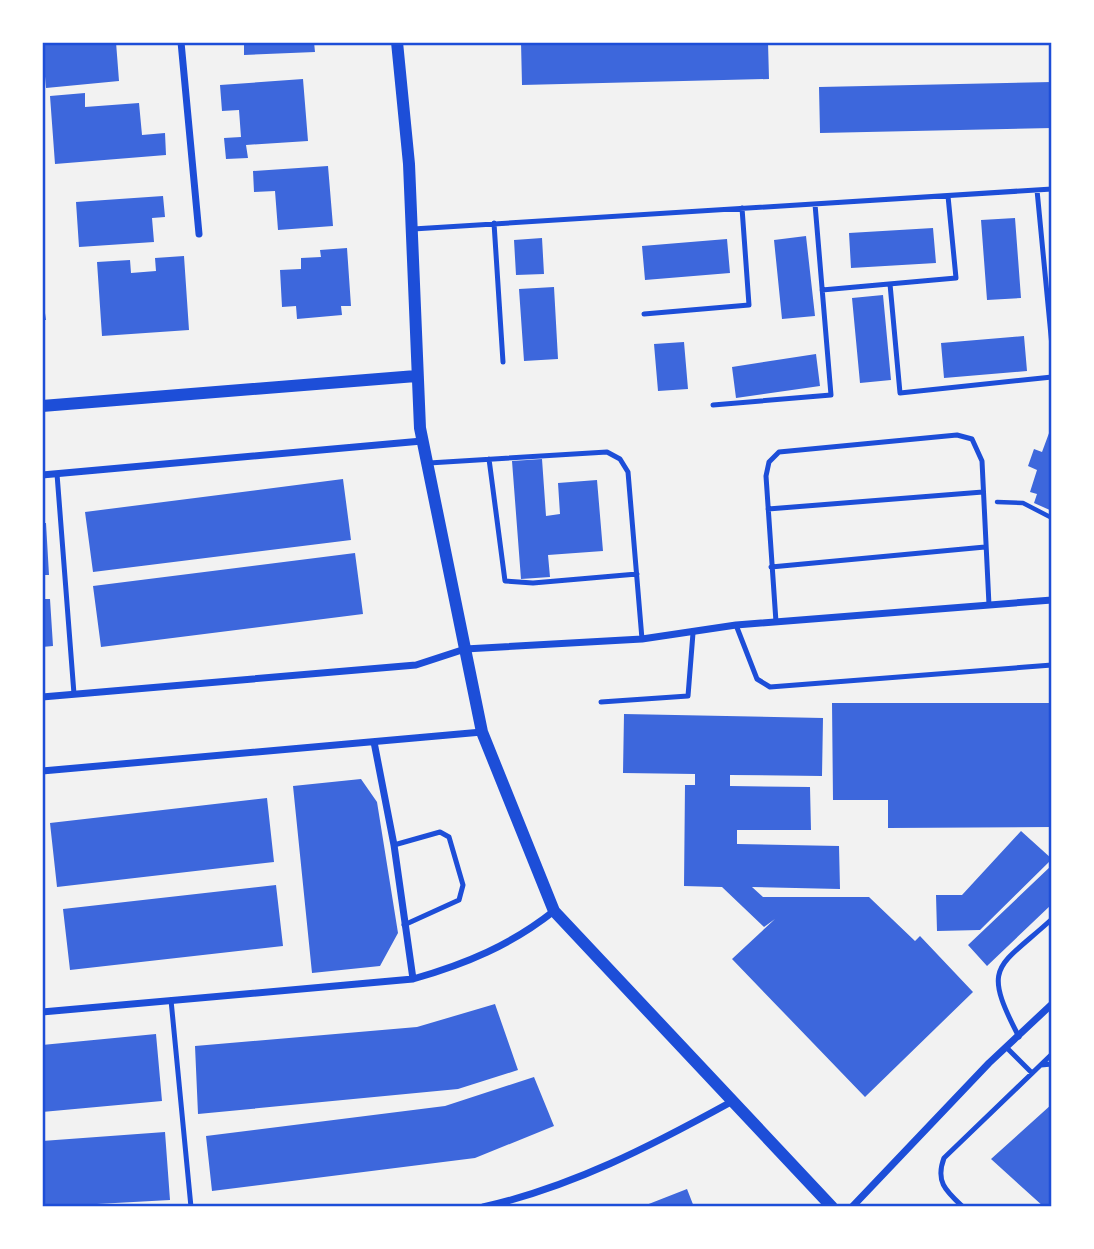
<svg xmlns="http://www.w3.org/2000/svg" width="1094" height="1249" viewBox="0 0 1094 1249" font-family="'Open Sans',sans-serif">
<rect width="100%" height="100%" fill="#f2f2f2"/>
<path fill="#3d67dc" d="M42,42H116L119,81L46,88Z
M244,42H314L315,52L244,55Z
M521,42H768L769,79L522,85Z
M303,79L308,141L246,145L248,158L226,159L224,138L241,137L239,110L222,111L220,85Z
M1052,82V128L820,133L819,87Z
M85,93V107L139,103L142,135L165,133L166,155L55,164L50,96Z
M328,166L333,226L278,230L275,191L254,192L253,171Z
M163,196L165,217L152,218L154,242L79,247L76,202Z
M1015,218L1021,298L987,300L981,220Z
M933,228L936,263L851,268L849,233Z
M806,236L815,316L782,319L774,240Z
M542,238L544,274L516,275L514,240Z
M727,239L730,273L645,280L642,246Z
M347,248L351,306H341L342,315L297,319L296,306L282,307L280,270L301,269V258L321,257L320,250Z
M184,256L189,330L102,336L97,262L130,260L131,273L156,271L155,258Z
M554,287L558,359L524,361L519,289Z
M42,292L46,320H42Z
M883,295L891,380L860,383L852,298Z
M1024,336L1027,371L944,378L941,343Z
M684,342L688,389L658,391L654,344Z
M816,354L820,386L736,398L732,367Z
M1052,425V511L1034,503L1037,494L1030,492L1037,470L1028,466L1034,449L1042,452Z
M542,459L546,516L560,514L558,483L597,480L603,551L548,555L550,577L521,579L512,461Z
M343,479L351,540L93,572L85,512Z
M42,523H46L49,575H42Z
M355,553L363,614L101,647L93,586Z
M42,599H50L53,646L42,647Z
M832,703H1052V827L888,828V800H833Z
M624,714L823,718L822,776L730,775V786L810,787L811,830H737V844L839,846L840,889L752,887L763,897H869L915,941L920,936L973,992L865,1097L732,959L775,919L764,927L722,887L684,886L685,785H695V774L623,773Z
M361,779L377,802L398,933L380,966L312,973L293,786Z
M267,798L274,862L57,887L50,823Z
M1021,831L1052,859L980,930L937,931L936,895H962Z
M1052,865V904L987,966L968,945Z
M276,885L283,946L70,970L63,909Z
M495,1004L518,1070L458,1089L198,1114L195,1046L417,1027Z
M156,1034L162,1101L42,1112V1045Z
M534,1077L554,1126L475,1158L212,1191L206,1136L445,1106Z
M1052,1104V1207H1044L991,1159Z
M165,1132L170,1200L42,1207V1141Z
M687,1189L694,1207H641Z"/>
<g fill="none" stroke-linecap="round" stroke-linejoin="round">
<path stroke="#1d4ed8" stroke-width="4.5" d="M997,502L1023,503L1052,518"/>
<path stroke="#1d4ed8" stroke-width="5" d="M1037,190L1052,346
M494,223L503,362
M413,229L1052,189
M890,284L900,393L1052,377
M822,290L956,278L948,196
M644,314L749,305L742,208
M713,405L831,395L815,204
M489,459L505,581L533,583L637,574
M429,463L607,452L620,459L628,472L642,639
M57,474L74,694
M768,509L983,492
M771,567L985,547
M776,622L766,476L769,462L779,452L957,435L972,439L982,461L989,605
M736,625L757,679L770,687L1052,665
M601,702L688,696L693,633
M394,845L440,832L449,837L463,885L459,900L404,925
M171,1000L191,1207
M1019,1037C981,964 997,969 1052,919
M1006,1047L1032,1073
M1041,1065L1052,1064
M963,1207C946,1191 935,1182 944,1158L1052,1054"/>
<path stroke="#1d4ed8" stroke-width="7" d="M181,42L199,234
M42,475L422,441
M42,697L416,665L465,649L642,639L736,625L1052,600
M374,742L394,845L413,979
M42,771L482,732
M42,1012L413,979C466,964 511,945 554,911
M483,1207C572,1187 651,1146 731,1102
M852,1207L989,1063L1052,1004"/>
<path stroke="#1d4ed8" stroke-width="12" d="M397,42L409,164L420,428L482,732L554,911L832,1207
M42,406L416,376"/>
</g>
<rect width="1094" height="1249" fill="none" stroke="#ffffff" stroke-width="88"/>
<rect x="44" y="44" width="1006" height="1161" fill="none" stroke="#1d4ed8" stroke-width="2.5"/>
</svg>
